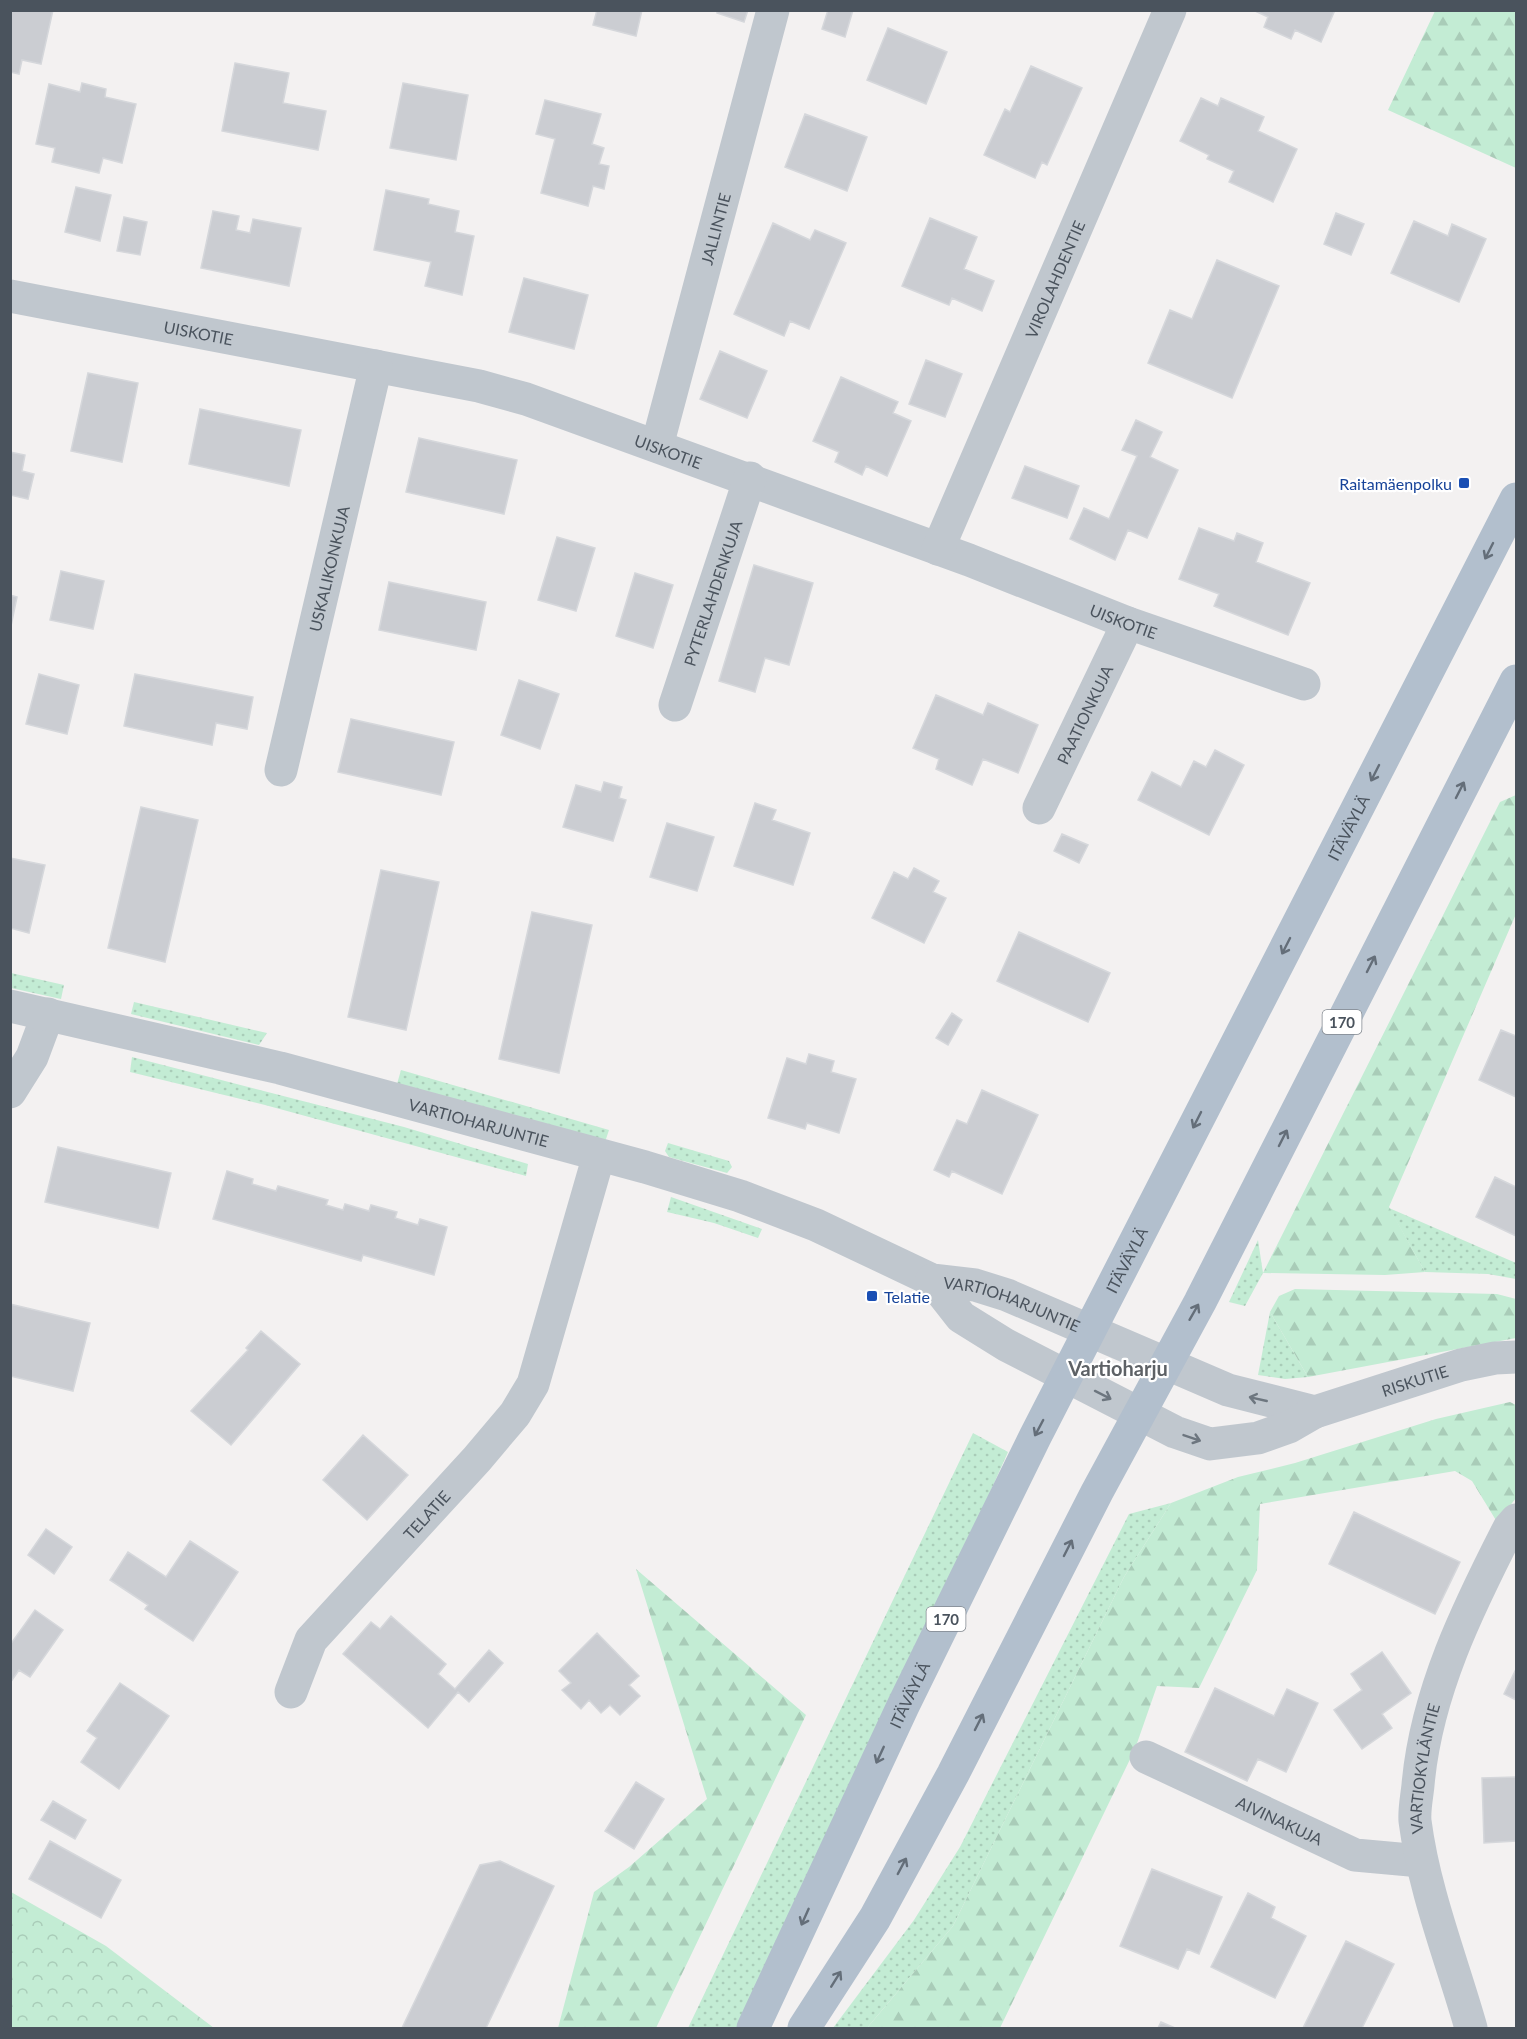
<svg xmlns="http://www.w3.org/2000/svg" width="1527" height="2039" viewBox="0 0 1527 2039" font-family="Lato,sans-serif">
<defs>
<pattern id="grass-dots" width="8" height="8" patternUnits="userSpaceOnUse" patternTransform="scale(1.5)"><rect width="8" height="8" fill="#c3ecd4"/><path d="M2 2h.1M6 6h.1" fill="none" stroke="#a9ccb8" stroke-width="1.8" stroke-linecap="round"/></pattern>
<pattern id="forest-firs" width="22" height="20" patternUnits="userSpaceOnUse" patternTransform="scale(1.5)"><rect width="22" height="20" fill="#c3ecd4"/><path d="M5 1l3.5 6h-7zM16 11l3.5 6h-7z" fill="#a9ccb8"/></pattern>
<pattern id="park-crowns" width="20" height="18" patternUnits="userSpaceOnUse" patternTransform="scale(1.5)"><rect width="20" height="18" fill="#c3ecd4"/><path d="M2 6a3 3 0 1 1 6 0M12 15a3 3 0 1 1 6 0" fill="none" stroke="#a9ccb8"/></pattern>
</defs>
<rect width="100%" height="100%" fill="#f3f1f1"/>
<path fill="url(#grass-dots)" d="M11,973L64,985L61,999L11,988Z
M134,1002L267,1033L259,1045L131,1014Z
M132,1057L404,1127L528,1164L526,1176L265,1105L130,1072Z
M401,1070L609,1130L605,1142L397,1084Z
M668,1143L729,1161L732,1167L727,1173L669,1157L665,1151Z
M671,1197L762,1229L758,1238L714,1223L667,1212Z
M1389,1208L1516,1263V1279L1488,1274L1425,1272Z
M1258,1240L1263,1273L1245,1306L1229,1302Z
M1270,1312L1308,1377L1285,1379L1258,1375Z
M973,1433L1008,1452L925,1638L738,2028H688Z
M1171,1503L1124,1577L953,1926L867,2028H833L914,1920L960,1847L1129,1514Z"/>
<path fill="url(#forest-firs)" d="M1435,11H1516V168L1388,110Z
M1516,795V914L1389,1207L1425,1272L1385,1275L1263,1273L1500,802Z
M1295,1289L1497,1294L1516,1299V1338L1308,1377L1270,1312L1279,1296Z
M1510,1402L1516,1405V1498L1497,1522L1472,1481L1455,1471L1260,1504L1257,1570L1199,1688L1157,1686L1135,1749L1000,2028H867L953,1926L1124,1577L1171,1503L1238,1477L1295,1463L1436,1419Z
M636,1569L806,1715L656,2028H558L594,1892L629,1867L707,1799Z"/>
<path fill="url(#park-crowns)" d="M11,1892L106,1946L214,2028H11Z"/>
<path fill="#cbcdd2" stroke="#d5d7db" stroke-width="1.5" d="M10,10H53L41,64L22,60L19,74L10,72Z
M597,10H642L636,36L593,25Z
M717,10H748L744,22L717,13Z
M828,10H853L845,37L822,29Z
M1253,10H1335L1321,42L1295,30L1291,39L1264,27L1268,17Z
M888,28L947,52L926,104L867,80Z
M235,63L289,73L283,103L326,111L318,150L222,131Z
M1031,66L1082,88L1047,165L1042,162L1035,178L984,155L1005,109L1010,112Z
M82,83L106,89L105,97L136,104L122,163L103,158L99,173L52,162L55,148L36,144L49,84L80,92Z
M403,83L468,95L456,160L390,148Z
M1201,98L1218,106L1221,98L1264,117L1258,131L1297,149L1273,202L1229,182L1234,171L1207,159L1209,155L1180,141Z
M545,100L601,114L592,144L604,148L599,164L609,166L604,189L593,186L588,206L541,193L555,139L536,134Z
M805,114L867,137L847,191L785,167Z
M76,187L111,195L100,241L65,232Z
M386,190L429,199L428,204L459,211L455,232L474,236L462,295L425,286L431,262L374,250Z
M213,211L239,216L236,230L250,233L253,219L301,228L289,286L201,268Z
M1336,213L1364,224L1351,255L1324,244Z
M124,217L147,222L140,255L117,251Z
M930,218L977,237L964,269L994,281L982,311L952,298L949,305L902,286Z
M1414,221L1448,236L1452,224L1486,239L1459,302L1391,273Z
M773,223L810,240L815,230L846,243L809,329L790,321L784,336L734,314Z
M1217,260L1279,286L1232,398L1148,363L1170,310L1192,319Z
M524,278L588,295L574,349L509,332Z
M720,351L767,371L747,418L700,399Z
M926,360L962,374L945,417L909,404Z
M88,373L138,383L122,462L71,451Z
M841,377L898,402L893,413L911,421L887,476L866,466L862,475L835,462L839,452L813,441Z
M200,409L301,430L289,486L189,464Z
M1136,420L1162,432L1150,457L1178,470L1147,538L1128,530L1115,560L1070,539L1084,508L1109,519L1137,456L1122,450Z
M419,438L517,460L504,514L406,492Z
M10,452L25,455L22,471L34,474L28,499L10,495Z
M1025,466L1079,486L1067,518L1012,498Z
M1199,528L1234,541L1237,533L1263,543L1256,562L1310,583L1288,635L1214,606L1219,594L1179,579Z
M557,537L595,548L576,611L538,600Z
M754,565L813,583L789,665L765,658L755,692L719,681Z
M61,571L104,581L93,629L50,620Z
M635,573L673,585L653,648L616,636Z
M389,582L486,602L476,650L379,630Z
M10,595L17,597L11,626H10Z
M39,674L79,685L67,734L26,724Z
M135,674L253,697L247,729L216,723L212,745L124,726Z
M519,680L559,694L540,749L501,735Z
M936,695L983,715L988,703L1038,725L1018,773L983,759L972,785L936,769L939,759L913,748Z
M351,719L454,742L441,795L338,772Z
M1215,750L1244,765L1209,835L1138,800L1152,772L1181,787L1194,761L1206,767Z
M604,782L622,787L619,798L626,800L613,841L563,827L576,785L601,792Z
M755,803L776,810L772,820L810,833L793,885L734,866Z
M141,807L198,820L165,962L108,948Z
M667,823L714,837L697,891L650,877Z
M1062,834L1088,845L1079,863L1054,851Z
M10,858L45,865L29,933L10,928Z
M914,868L939,881L933,892L946,898L924,943L872,918L894,872L908,879Z
M381,870L439,882L406,1030L348,1017Z
M532,912L592,925L559,1073L499,1059Z
M1019,932L1110,973L1088,1022L997,981Z
M952,1013L962,1020L948,1045L936,1038Z
M1501,1030L1516,1036V1097L1479,1080Z
M809,1054L834,1061L831,1072L856,1079L839,1133L807,1123L805,1129L768,1118L787,1058L806,1064Z
M982,1090L1038,1115L1002,1194L952,1171L949,1177L934,1170L957,1120L967,1124Z
M58,1147L171,1173L158,1228L45,1202Z
M227,1171L253,1179L252,1184L276,1191L278,1186L328,1200L326,1205L343,1210L345,1204L369,1211L371,1205L397,1212L395,1218L418,1225L420,1219L447,1227L434,1275L363,1255L361,1261L213,1219Z
M1495,1177L1516,1187V1236L1476,1217Z
M10,1304L90,1323L73,1391L10,1376Z
M261,1331L300,1364L231,1445L191,1411L248,1350L246,1348Z
M363,1435L408,1475L367,1520L323,1480Z
M1354,1512L1460,1562L1435,1614L1329,1564Z
M46,1529L72,1547L54,1574L28,1555Z
M190,1541L238,1572L193,1641L145,1609L148,1605L110,1580L128,1552L166,1577Z
M35,1610L63,1630L30,1677L19,1670L10,1683V1645Z
M391,1616L446,1664L438,1674L455,1689L489,1650L503,1663L469,1702L458,1692L428,1728L343,1654L371,1622L380,1629Z
M597,1633L639,1676L629,1685L640,1696L620,1715L610,1705L601,1713L589,1700L581,1709L562,1690L571,1683L559,1671Z
M1382,1652L1411,1693L1382,1714L1392,1728L1362,1749L1334,1710L1362,1690L1351,1674Z
M1516,1669V1700L1504,1694Z
M120,1683L169,1716L119,1789L81,1762L97,1738L87,1731Z
M1215,1688L1274,1716L1287,1689L1318,1703L1286,1772L1258,1759L1247,1781L1185,1752Z
M1516,1777V1841L1484,1843L1482,1778Z
M636,1782L664,1799L634,1849L605,1831Z
M53,1801L86,1820L75,1839L41,1820Z
M50,1841L121,1880L101,1918L29,1879Z
M500,1861L554,1886L486,2028H402L480,1865Z
M1152,1869L1222,1897L1199,1954L1187,1949L1178,1969L1120,1946Z
M1248,1893L1275,1907L1271,1918L1306,1936L1275,1998L1211,1967Z
M1346,1941L1394,1964L1362,2028H1303Z
M1161,2022L1175,2028H1158Z"/>
<g fill="none" stroke-linecap="round" stroke-linejoin="round">
<g stroke="#c0c7ce" stroke-width="33">
<path id="s1" d="M10,296L479,386L526,399L969,560L1128,623L1304,684"/>
<path id="s2" d="M657,446L773,10"/>
<path id="s3" d="M938,549L1170,10"/>
<path id="s4" d="M675,705L750,478"/>
<path id="s5" d="M281,770L376,366"/>
<path id="s6" d="M1039,808L1128,623"/>
<path d="M10,1092L32,1057L48,1014"/>
<path id="s7" d="M291,1692L311,1640L477,1459L515,1414L533,1384L599,1155"/>
<path id="s8" d="M1146,1757L1355,1855L1421,1861"/>
<path id="s9" d="M1471,2028C1452,1961 1424,1891 1415,1821C1414,1809 1417,1796 1418,1785C1426,1693 1468,1608 1509,1528L1516,1520"/>
</g>
<g stroke="#c0c7ce" stroke-width="33">
<path id="s10" d="M10,1006L280,1068L645,1167L740,1196L816,1225L932,1280L975,1285L1007,1295L1228,1390L1315,1412"/>
<path id="s11" d="M932,1280L961,1317L1006,1345L1175,1432L1210,1444L1258,1438L1289,1427L1315,1412L1461,1365L1495,1358L1516,1357"/>
</g>
<g stroke="#b2bfcd" stroke-width="33">
<path id="s12" d="M753,2028L903,1706L1035,1437L1516,499"/>
<path d="M804,2028L875,1918L953,1774L1097,1492L1200,1302L1516,681"/>
</g>
</g>
<defs><path id="oneway-shaft" d="M-6 0H5M1.5-3L5.5 0L1.5 3" fill="none" stroke-width="1.6" stroke-linecap="round" stroke-linejoin="round" transform="scale(1.5)"/></defs>
<g stroke="#646e79">
<use href="#oneway-shaft" transform="translate(1489 551) rotate(117)"/>
<use href="#oneway-shaft" transform="translate(1375 773) rotate(117)"/>
<use href="#oneway-shaft" transform="translate(1460 790) rotate(-63)"/>
<use href="#oneway-shaft" transform="translate(1286 946) rotate(117)"/>
<use href="#oneway-shaft" transform="translate(1371 964) rotate(-63)"/>
<use href="#oneway-shaft" transform="translate(1197 1120) rotate(117)"/>
<use href="#oneway-shaft" transform="translate(1283 1138) rotate(-63)"/>
<use href="#oneway-shaft" transform="translate(1194 1312) rotate(-60)"/>
<use href="#oneway-shaft" transform="translate(1039 1428) rotate(118)"/>
<use href="#oneway-shaft" transform="translate(1068 1548) rotate(-63)"/>
<use href="#oneway-shaft" transform="translate(979 1722) rotate(-63)"/>
<use href="#oneway-shaft" transform="translate(880 1755) rotate(115)"/>
<use href="#oneway-shaft" transform="translate(902 1866) rotate(-62)"/>
<use href="#oneway-shaft" transform="translate(805 1917) rotate(114)"/>
<use href="#oneway-shaft" transform="translate(836 1979) rotate(-58)"/>
</g>
<g stroke="#6d767f">
<use href="#oneway-shaft" transform="translate(1103 1395) rotate(27)"/>
<use href="#oneway-shaft" transform="translate(1258 1399) rotate(-167)"/>
<use href="#oneway-shaft" transform="translate(1192 1438) rotate(19)"/>
</g>
<g fill="#1a4fb4" stroke="#fff" stroke-width="2">
<rect x="1458" y="477" width="12" height="12" rx="3"/>
<rect x="866" y="1290" width="12" height="12" rx="3"/>
</g>
<g text-anchor="middle" dominant-baseline="central" stroke-width="4.5" stroke-linejoin="round" paint-order="stroke">
<g fill="#fff" stroke="#80878e" stroke-width="1.5">
<rect x="1322.5" y="1010" width="39" height="24" rx="4.5"/>
<rect x="926.5" y="1607" width="39" height="24" rx="4.5"/>
</g>
<g font-size="15" font-weight="bold" fill="#4a535d">
<text x="1342" y="1022">170</text>
<text x="946" y="1619">170</text>
</g>
<g font-size="16" fill="#4a535d" stroke="#fff">
<text stroke="none"><textPath href="#s2" startOffset="225">JALLINTIE</textPath></text>
<text stroke="none"><textPath href="#s3" startOffset="294">VIROLAHDENTIE</textPath></text>
<text stroke="none"><textPath href="#s1" startOffset="192">UISKOTIE</textPath></text>
<text stroke="none"><textPath href="#s1" startOffset="678">UISKOTIE</textPath></text>
<text stroke="none"><textPath href="#s5" startOffset="207">USKALIKONKUJA</textPath></text>
<text stroke="none"><textPath href="#s4" startOffset="118">PYTERLAHDENKUJA</textPath></text>
<text stroke="none"><textPath href="#s1" startOffset="1164">UISKOTIE</textPath></text>
<text stroke="none"><textPath href="#s6" startOffset="104">PAATIONKUJA</textPath></text>
<text stroke="none"><textPath href="#s12" startOffset="1340">ITÄVÄYLÄ</textPath></text>
<text stroke="none"><textPath href="#s10" startOffset="483">VARTIOHARJUNTIE</textPath></text>
<text stroke="none"><textPath href="#s12" startOffset="854">ITÄVÄYLÄ</textPath></text>
<text stroke="none"><textPath href="#s10" startOffset="1048">VARTIOHARJUNTIE</textPath></text>
<text stroke="none"><textPath href="#s11" startOffset="543">RISKUTIE</textPath></text>
<text stroke="none"><textPath href="#s7" startOffset="226">TELATIE</textPath></text>
<text stroke="none"><textPath href="#s12" startOffset="368">ITÄVÄYLÄ</textPath></text>
<text stroke="none"><textPath href="#s9" startOffset="268">VARTIOKYLÄNTIE</textPath></text>
<text stroke="none"><textPath href="#s8" startOffset="148">AIVINAKUJA</textPath></text>
</g>
<g font-size="16" fill="#164399" stroke="#fff" text-anchor="end">
<text x="1452" y="483">Raitamäenpolku</text>
<text x="884" y="1296" text-anchor="start">Telatie</text>
</g>
<g font-size="20" font-weight="bold" fill="#5d6165" stroke="#fff">
<text x="1118" y="1368">Vartioharju</text>
</g>
</g>
<rect width="1527" height="2039" fill="none" stroke="#4a535d" stroke-width="24"/>
</svg>
